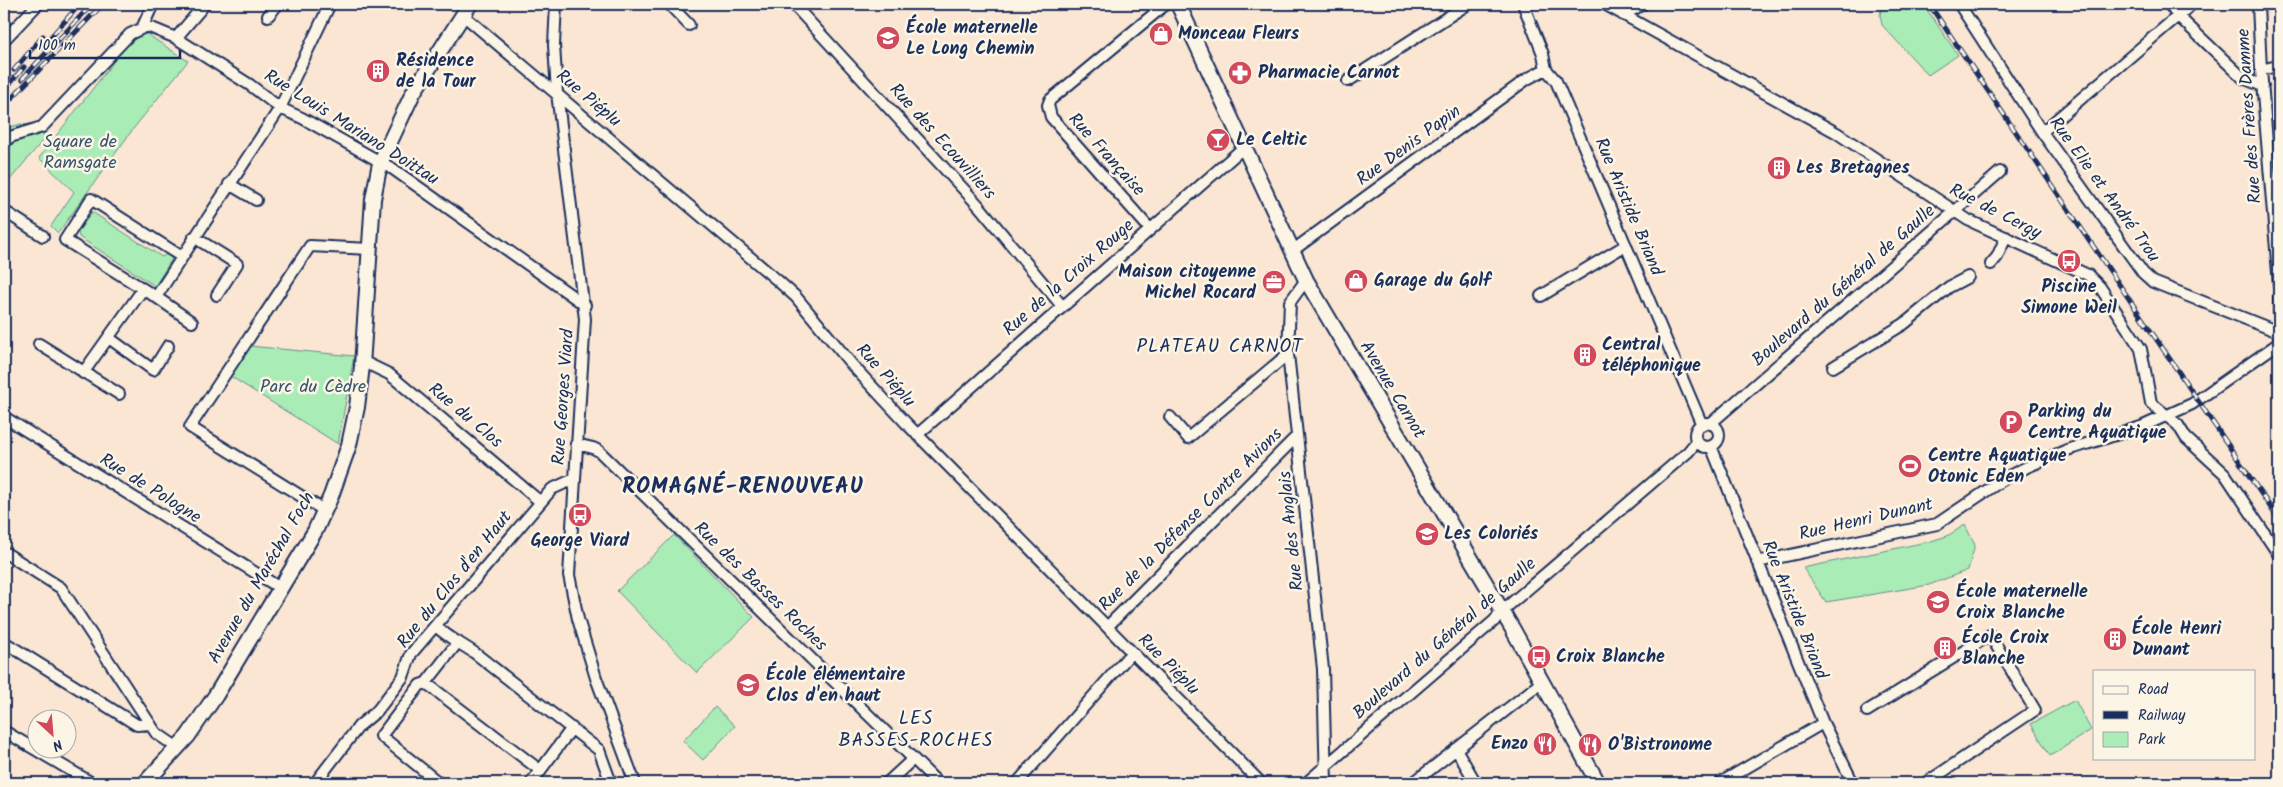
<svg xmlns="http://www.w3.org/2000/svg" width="2283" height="787" viewBox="0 0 2283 787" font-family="Kalam,sans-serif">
<rect width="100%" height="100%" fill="#fae6d2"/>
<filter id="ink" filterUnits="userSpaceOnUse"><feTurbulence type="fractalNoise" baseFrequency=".02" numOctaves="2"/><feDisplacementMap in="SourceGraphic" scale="10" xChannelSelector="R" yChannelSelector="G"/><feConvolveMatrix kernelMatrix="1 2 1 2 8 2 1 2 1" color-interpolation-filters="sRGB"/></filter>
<g filter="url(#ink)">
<path fill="#a9ecb6" stroke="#628e8a" d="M1882,4H1923L1958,55L1928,75L1882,25L1880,15Z
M145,33L188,61L133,129L58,233L51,226L74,192L39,158L128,43Z
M20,124L42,127L44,139L4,187V129Z
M92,212L162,257L167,254L173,257L155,286L79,237L78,232Z
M249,346L354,356L338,444L230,376Z
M1965,525L1975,545L1968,570L1929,585L1826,602L1803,568L1931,541L1947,536Z
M674,535L754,617L697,673L617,591Z
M2075,700L2091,730L2050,756L2031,724Z
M715,707L735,726L703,760L683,741Z"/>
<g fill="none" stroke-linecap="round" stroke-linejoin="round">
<g stroke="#1b2f5e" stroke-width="14">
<path id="minor" d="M556,4L554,45L557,93L585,319L569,575L578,619L596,678L635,783
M669,4L689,25
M793,4L979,206L1062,306
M1523,4L1543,54L1546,69L1556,81L1582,142L1702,425
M1604,4L1837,133L1968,220L2088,275L2100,287L2141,349L2151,403L2178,425L2186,438L2225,474L2279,555
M1959,4L2042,132L2143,273L2153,282L2276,331
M2169,4L2178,16L2243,78L2263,86
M2258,4L2261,70L2279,285
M463,15L777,280L796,297L853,366L906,423L1261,783
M1623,15L1643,4
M268,16L278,4
M143,26L153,4
M176,38L205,4
M4,40L38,4
M2261,70L2277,66L2279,64
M1348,81L1468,4
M2042,132L2192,4
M4,143L10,137L42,127L130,34L147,26L176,38L250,85L280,108L302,118L393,169L585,305
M229,184L256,200
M4,211L43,236
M1150,229L1051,117L1048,105L1050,100L1166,4
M194,237L237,264L217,295
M1292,251L1527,79L1546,69
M182,257L91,199L65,240L156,297L280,108L330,4
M1991,264L1997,257L2006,237
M1306,280L1290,302L1288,354L1323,669L1326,783
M1541,296L1626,245
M156,297L192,322
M2279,322V295
M109,338L153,370L168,346
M39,344L119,394
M362,361L389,374L537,499L542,500
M1833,367L1904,324L1949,287L1968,277
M83,373L143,289
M4,417L280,588
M1170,417L1188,438L1288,354
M1695 435a12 12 0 1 1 24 0a12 12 0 1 1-24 0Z
M1710,424L2000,172
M917,435L1243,148
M576,444L593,448L599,451L938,783
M1711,446L1823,723L1853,783
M325,511L190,427L310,246L370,249
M4,552L61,588L156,733L178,748
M1757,562L1937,524L2007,477L2027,467L2067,450L2141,427L2192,404L2279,343
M436,626C448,638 462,644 476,654L599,750L611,783
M1107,627L1297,436
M4,642L137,725L150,724
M426,683L541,771
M1867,711L1990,635L2035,710L1926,783
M4,731L92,783
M1456,749L1476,783
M315,783L359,726L377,711L403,677L411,654L552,489L574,479
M439,783L381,736L420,685L426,683L458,642
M531,783L572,728
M887,783L913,759
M1017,783L1132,652
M1306,783L1494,621L1509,605L1688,452L1697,441
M1413,783L1542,682
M1720,783L1823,723"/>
</g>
<g stroke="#1b2f5e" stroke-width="18">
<path id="major" d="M1178,4L1306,280L1512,628L1598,783
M145,783L188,736L216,695L315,531L331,496L349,445L357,407L362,366L373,199L380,163L413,93L470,4"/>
</g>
<use href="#minor" stroke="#fcf5e5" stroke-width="10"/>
<use href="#major" stroke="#fcf5e5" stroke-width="14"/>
<g stroke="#1b2f5e" stroke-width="5">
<path id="rail" d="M1929,4L2279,520
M42,47L80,4
M14,70L43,36
M22,79L92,4
M4,90L24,67
M4,106L103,4"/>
</g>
<use href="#rail" stroke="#fcf5e5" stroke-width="3" stroke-dasharray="9" stroke-linecap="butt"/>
</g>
</g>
<defs>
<g id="shop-disc" transform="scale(1.25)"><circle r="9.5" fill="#d1495b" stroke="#fcf5e5"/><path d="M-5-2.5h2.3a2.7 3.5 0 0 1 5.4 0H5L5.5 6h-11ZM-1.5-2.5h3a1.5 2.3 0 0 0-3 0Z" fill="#fff"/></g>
<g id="school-disc" transform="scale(1.25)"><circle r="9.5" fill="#d1495b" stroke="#fcf5e5"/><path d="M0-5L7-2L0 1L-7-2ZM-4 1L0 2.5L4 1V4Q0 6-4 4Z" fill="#fff"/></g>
<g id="building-disc" transform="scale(1.25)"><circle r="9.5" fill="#d1495b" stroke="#fcf5e5"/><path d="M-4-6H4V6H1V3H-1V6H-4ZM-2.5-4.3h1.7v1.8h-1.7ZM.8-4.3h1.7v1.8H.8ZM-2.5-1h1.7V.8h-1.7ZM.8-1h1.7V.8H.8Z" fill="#fff"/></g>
<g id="pharmacy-disc" transform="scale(1.25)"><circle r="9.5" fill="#d1495b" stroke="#fcf5e5"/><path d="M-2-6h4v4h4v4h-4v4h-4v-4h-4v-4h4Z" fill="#fff"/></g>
<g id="bar-disc" transform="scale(1.25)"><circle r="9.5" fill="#d1495b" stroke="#fcf5e5"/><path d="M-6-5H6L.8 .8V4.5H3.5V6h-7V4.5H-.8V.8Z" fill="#fff"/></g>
<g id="bus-disc" transform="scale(1.25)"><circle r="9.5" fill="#d1495b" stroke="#fcf5e5"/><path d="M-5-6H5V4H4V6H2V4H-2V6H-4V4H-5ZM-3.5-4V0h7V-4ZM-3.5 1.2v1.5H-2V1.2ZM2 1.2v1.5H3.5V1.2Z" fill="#fff"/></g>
<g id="office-disc" transform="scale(1.25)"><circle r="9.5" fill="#d1495b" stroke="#fcf5e5"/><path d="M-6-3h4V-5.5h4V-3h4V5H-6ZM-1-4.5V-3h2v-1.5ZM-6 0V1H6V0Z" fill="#fff"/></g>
<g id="parking-disc" transform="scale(1.25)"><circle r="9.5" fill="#d1495b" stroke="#fcf5e5"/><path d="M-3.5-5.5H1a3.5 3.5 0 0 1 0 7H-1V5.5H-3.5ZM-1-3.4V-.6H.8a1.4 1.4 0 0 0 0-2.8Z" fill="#fff"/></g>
<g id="stadium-disc" transform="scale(1.25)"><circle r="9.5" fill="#d1495b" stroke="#fcf5e5"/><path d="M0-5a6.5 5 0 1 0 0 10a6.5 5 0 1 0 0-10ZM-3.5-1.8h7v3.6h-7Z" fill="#fff"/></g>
<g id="restaurant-disc" transform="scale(1.25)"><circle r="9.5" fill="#d1495b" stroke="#fcf5e5"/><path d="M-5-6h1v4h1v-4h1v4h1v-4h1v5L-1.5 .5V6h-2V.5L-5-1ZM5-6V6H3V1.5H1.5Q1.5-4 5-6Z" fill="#fff"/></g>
</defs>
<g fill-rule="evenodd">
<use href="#shop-disc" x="1161" y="34"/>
<use href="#school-disc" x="888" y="38"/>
<use href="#building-disc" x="378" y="71"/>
<use href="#pharmacy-disc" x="1240" y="73"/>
<use href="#bar-disc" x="1218" y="140"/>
<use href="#building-disc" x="1779" y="168"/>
<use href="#bus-disc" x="2069" y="261"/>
<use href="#shop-disc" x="1356" y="281"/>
<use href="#office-disc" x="1274" y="282"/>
<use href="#building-disc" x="1585" y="355"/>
<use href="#parking-disc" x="2011" y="422"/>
<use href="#stadium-disc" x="1910" y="466"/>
<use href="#bus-disc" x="580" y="515"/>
<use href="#school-disc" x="1427" y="534"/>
<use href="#school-disc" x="1938" y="602"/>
<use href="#building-disc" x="2115" y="639"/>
<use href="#building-disc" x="1945" y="648"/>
<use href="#bus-disc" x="1539" y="657"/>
<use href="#school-disc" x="748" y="685"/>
<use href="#restaurant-disc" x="1545" y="744"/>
<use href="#restaurant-disc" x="1590" y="745"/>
</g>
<g text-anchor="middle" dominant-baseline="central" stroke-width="5" stroke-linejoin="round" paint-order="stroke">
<g font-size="18" font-weight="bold" fill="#1b2f5e" stroke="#fcf5e5" text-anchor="start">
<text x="906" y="28">École maternelle<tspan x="906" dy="21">Le Long Chemin</tspan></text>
<text x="1178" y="34">Monceau Fleurs</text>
<text x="396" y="61">Résidence<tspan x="396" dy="21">de la Tour</tspan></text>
<text x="1258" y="73">Pharmacie Carnot</text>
<text x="1236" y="140">Le Celtic</text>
<text x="1796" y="168">Les Bretagnes</text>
<text x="1256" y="272" text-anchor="end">Maison citoyenne<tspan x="1256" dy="21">Michel Rocard</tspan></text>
<text x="1374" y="281">Garage du Golf</text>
<text x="2069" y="287" text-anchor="middle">Piscine<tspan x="2069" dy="21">Simone Weil</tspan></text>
<text x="1602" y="345">Central<tspan x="1602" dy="21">téléphonique</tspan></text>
<text x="2028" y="412">Parking du<tspan x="2028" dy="21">Centre Aquatique</tspan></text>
<text x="1928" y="456">Centre Aquatique<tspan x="1928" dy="21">Otonic Eden</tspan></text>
<text x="1444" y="534">Les Coloriés</text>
<text x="580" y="541" text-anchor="middle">George Viard</text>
<text x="1956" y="592">École maternelle<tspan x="1956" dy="21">Croix Blanche</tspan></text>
<text x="2132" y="629">École Henri<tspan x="2132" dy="21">Dunant</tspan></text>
<text x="1962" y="638">École Croix<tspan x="1962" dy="21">Blanche</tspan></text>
<text x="1556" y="657">Croix Blanche</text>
<text x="766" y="675">École élémentaire<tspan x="766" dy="21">Clos d'en haut</tspan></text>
<text x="1528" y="744" text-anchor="end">Enzo</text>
<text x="1608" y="745">O'Bistronome</text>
</g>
<g font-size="18" fill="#1b2f5e" stroke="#fcf5e5">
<text transform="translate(588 99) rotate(40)">Rue Piéplu</text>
<text transform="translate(2250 116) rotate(-94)">Rue des Frères Damme</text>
<text transform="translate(351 128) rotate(32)">Rue Louis Mariano Doittau</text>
<text transform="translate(942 142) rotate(48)">Rue des Ecouvilliers</text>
<text transform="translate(1409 146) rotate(-36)">Rue Denis Papin</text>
<text transform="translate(1106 155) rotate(48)">Rue Française</text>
<text transform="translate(2104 190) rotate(54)">Rue Elie et André Trou</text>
<text transform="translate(1628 207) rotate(67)">Rue Aristide Briand</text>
<text transform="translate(1995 212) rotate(27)">Rue de Cergy</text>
<text transform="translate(1069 278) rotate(-41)">Rue de la Croix Rouge</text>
<text transform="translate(1844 286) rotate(-41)">Boulevard du Général de Gaulle</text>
<text transform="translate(885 376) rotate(48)">Rue Piéplu</text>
<text transform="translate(1392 390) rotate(59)">Avenue Carnot</text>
<text transform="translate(564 397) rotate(-86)">Rue Georges Viard</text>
<text transform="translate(465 416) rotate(40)">Rue du Clos</text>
<text transform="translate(150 489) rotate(32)">Rue de Pologne</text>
<text transform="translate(1191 520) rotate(-45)">Rue de la Défense Contre Avions</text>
<text transform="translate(1866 520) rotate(-13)">Rue Henri Dunant</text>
<text transform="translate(1292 531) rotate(-96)">Rue des Anglais</text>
<text transform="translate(262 578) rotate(-60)">Avenue du Maréchal Foch</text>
<text transform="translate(455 580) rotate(-51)">Rue du Clos d'en Haut</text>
<text transform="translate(760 587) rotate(44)">Rue des Basses Roches</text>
<text transform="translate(1794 610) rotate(68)">Rue Aristide Briand</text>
<text transform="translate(1445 639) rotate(-41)">Boulevard du Général de Gaulle</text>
<text transform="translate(1168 665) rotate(45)">Rue Piéplu</text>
</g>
<g font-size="18" fill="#375570" stroke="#fcf5e5">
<text x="80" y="142">Square de<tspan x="80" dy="21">Ramsgate</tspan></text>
<text x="313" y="387">Parc du Cèdre</text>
</g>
<g font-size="19" letter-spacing="1" fill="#1b2f5e" stroke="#fcf5e5">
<text x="1220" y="347">PLATEAU CARNOT</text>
<text x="916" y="719">LES<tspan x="916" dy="22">BASSES-ROCHES</tspan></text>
</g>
<g font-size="22" font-weight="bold" letter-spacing="1" fill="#1b2f5e" stroke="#fcf5e5">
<text x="743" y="487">ROMAGNÉ-RENOUVEAU</text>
</g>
</g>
<rect width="2283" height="787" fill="none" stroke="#fcf5e5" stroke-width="20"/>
<rect x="10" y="10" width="2263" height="767" fill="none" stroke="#1b2f5e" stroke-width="2" filter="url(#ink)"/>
<rect x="2093" y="670" width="162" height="90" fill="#fcf5e5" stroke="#a2a6af"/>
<rect x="2103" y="686" width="25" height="8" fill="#fcf5e5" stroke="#a2a6af"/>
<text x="2138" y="694" font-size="15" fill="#1b2f5e">Road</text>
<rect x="2103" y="711" width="25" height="8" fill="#1b2f5e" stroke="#a2a6af"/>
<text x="2138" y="720" font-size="15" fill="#1b2f5e">Railway</text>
<rect x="2103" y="732" width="25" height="15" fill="#a9ecb6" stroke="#a2a6af"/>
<text x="2138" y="744" font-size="15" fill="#1b2f5e">Park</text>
<g transform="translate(52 734) rotate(154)"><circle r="24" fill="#fcf5e5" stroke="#a2a6af"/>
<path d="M0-4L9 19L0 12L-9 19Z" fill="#d1495b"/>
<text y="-8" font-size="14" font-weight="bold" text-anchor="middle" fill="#1b2f5e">N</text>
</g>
<path d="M30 50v8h150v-8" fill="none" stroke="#1b2f5e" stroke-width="2.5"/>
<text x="38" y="50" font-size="15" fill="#1b2f5e" stroke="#fcf5e5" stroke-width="4" paint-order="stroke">100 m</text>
</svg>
